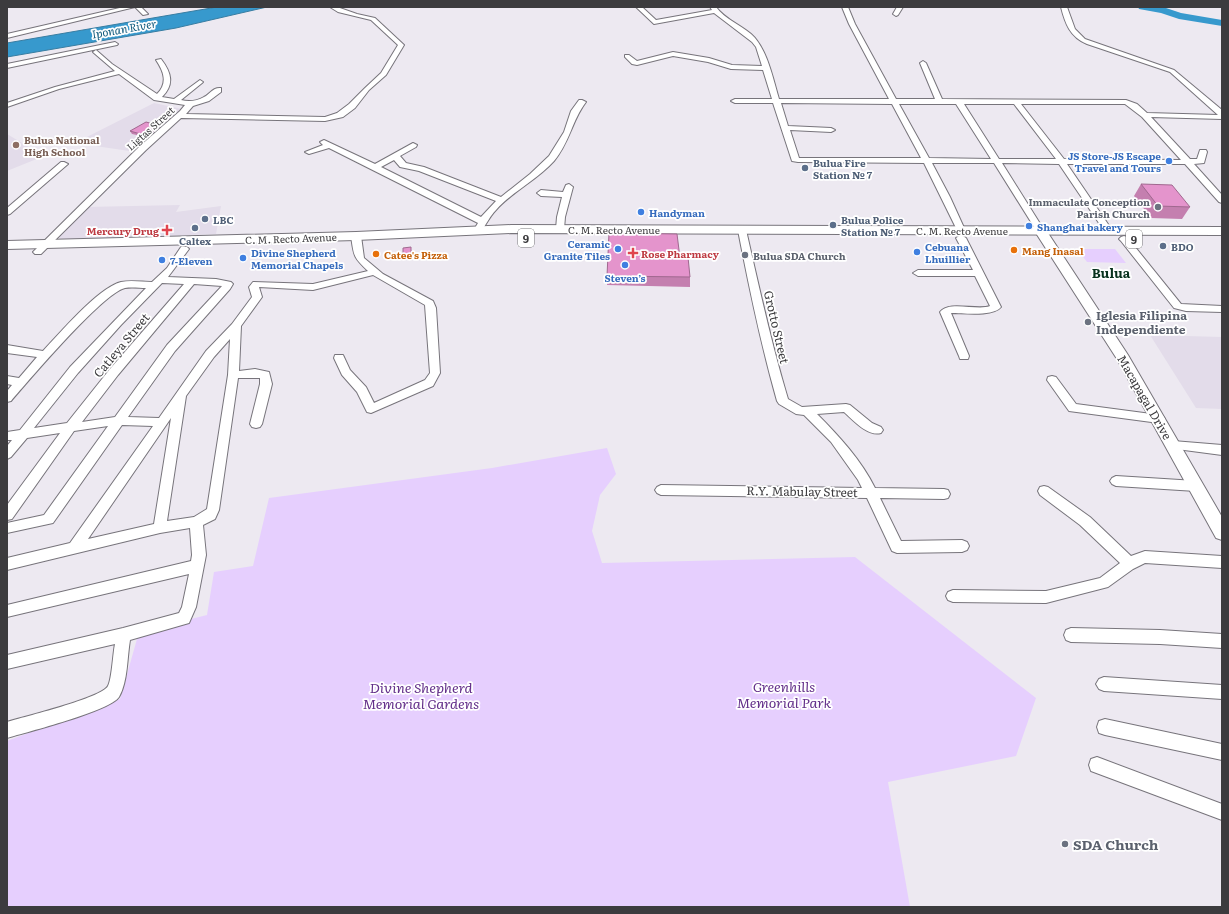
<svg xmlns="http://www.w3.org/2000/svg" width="1229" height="914" viewBox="0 0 1229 914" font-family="Literata,serif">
<rect width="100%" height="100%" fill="#ede9f1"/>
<path fill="#e3dcea" d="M154,103L182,109L136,152L75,143Z
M7,134L44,156L7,171Z
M180,205L176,212L221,206L216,234L60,240L58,235L86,207Z
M1150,335L1222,337V409L1196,408Z"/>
<path fill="#e6cffe" d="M1077,249H1115L1126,263L1087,262Z
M607,448L616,474L600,495L592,531L602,563L855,557L1036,698L1016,756L888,782L910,907H7V741L120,699L139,632L207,615L214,572L253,566L269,498L492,468Z"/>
<path fill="#3799cd" stroke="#387da2" d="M217,7H267L176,28L7,57V43Z"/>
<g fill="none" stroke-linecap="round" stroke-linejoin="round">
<path fill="#3799cd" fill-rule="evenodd" d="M1138,7H1163L1181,13L1222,20V26L1179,19L1161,13L1139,9Z"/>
<g stroke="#77747b" stroke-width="2">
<path id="minor" d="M124,7H135L7,38V34Z
M135,7H141L148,14L143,15Z
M330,7H337L357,14L375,18L404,45L386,75L369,90L355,108L343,117L325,121L181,118L146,150L41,254H35L33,252L35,250L140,146L180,111L185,105L154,100L119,74L59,89L7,107V103L55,87L115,71L94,53L93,52L96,50L112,64L157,94C168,83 164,72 156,60L161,59C171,72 175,84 162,97L174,99L200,80L203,82L202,83L181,100C189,102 197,101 204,97C210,94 213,87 221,88V92L209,101L193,106L186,114L325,117L337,113L349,104L365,88L381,73L398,45L371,20L338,12Z
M636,7H642L656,20L712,10L710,7H716C725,19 739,24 751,34C767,48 773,79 779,99H889L849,24L842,7H848L855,24L896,99H935L920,63L923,61L926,63L942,99L1126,100L1137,104L1147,113L1218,115L1170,72L1087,44C1070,37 1065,23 1061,7H1067L1075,29L1085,39L1174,70L1222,110V119L1151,117L1190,159H1197L1200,150H1206L1207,152L1204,163L1194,164L1222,195V203L1219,202L1185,164H1067L1112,230L1108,233L1105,232L1059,164L1002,163L1044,230L1040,233L1036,230L994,163H932L950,197L965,230L961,233L958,232L924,163L798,162L792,161L773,103H735L731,101L735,99H772L763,70L731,69L708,62L673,56L637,65L632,64L625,57V55H629L637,61L673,52L709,58L732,65L762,66L756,47L752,42L714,13L654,24ZM781,103L892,104L921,158H799L790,130L831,132L835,130L831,128L788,126ZM899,104H956L991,159L929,158ZM964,104H1014L1056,159H999ZM1021,104H1125L1142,117L1181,160L1064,159Z
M897,7H903L898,15L896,16L893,14Z
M115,42L118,44L117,45L7,68V64Z
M579,100H582L586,102C572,120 570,142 554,161C537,180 513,191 496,210C490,216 487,223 482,230L479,231L475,228L478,223L329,148L309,154L305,152L323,145L320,142L324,140L375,164L413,143L417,145L416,147L400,156L406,163L424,167L501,197L530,174L549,156L564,132L571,111ZM394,160L400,167L419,171L496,201L481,217L381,167Z
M61,162H64L68,164L10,214L7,215V208Z
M569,184L573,187L565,217L564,229L560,232L556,229L557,217L562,197L541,196L537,193L541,190L563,192L566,185Z
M742,227L746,230C759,287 771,343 788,399L802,407L846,404L850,405L872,423L881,427L883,430L881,433C868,437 853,420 844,412L817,414C839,436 861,460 875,488L944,489L948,490L950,494L948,498L944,499L880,498L901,541L962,540L967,542L969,546L967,550L962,552L897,553L892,551L867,498L661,495L657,493L655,490L657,487L661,485L862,488L858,480L831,442L804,415L796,414L779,404L777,401C761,345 749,287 738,230Z
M356,233L361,236L364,258L383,274L433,301L436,308L440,373L433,386L371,413L367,412L357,392L342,375L334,358L335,355H343L350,370L366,387L374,403L425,380L430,373L425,305L373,275L313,290L259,287L262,297L241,326L239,371L255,369L269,372L272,384L262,424L260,427L256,428L252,427L250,424L260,384V378H238L219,510L215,519L203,525L206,555L196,607L189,623L130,640C127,657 128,681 119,697C110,711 27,732 7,738V722C23,717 102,698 108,686C112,679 113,653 115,644L7,669V655L123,628L179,613L182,607L189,574L7,617V605L191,561L192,555L190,528L160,533L7,570V558L70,543L153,426L122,425L53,523L7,533V523L44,515L108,426L74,431L12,519L7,520V505L60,433L27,438L11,457L7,459V446L12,440H7V432L20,430L70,367L146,288C140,288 131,287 125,288C103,293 29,380 11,401L7,402V391L12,385L7,384V376L19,378L37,357L7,353V345L43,351C60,333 98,288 121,282C131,280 143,282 152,282L167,268L181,247H187L189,249L168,277L216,279L231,282L233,284L230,289L175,351L128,417L159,418L206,351L232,324L252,297L249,287L253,282L313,284L368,271C353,257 354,256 351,236ZM162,283L184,284L110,369L67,423L34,428L78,373L121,325ZM194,284L222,286L167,345L115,417L82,422L118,375ZM230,339L228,375L207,509L194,517L167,521L186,396L214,357ZM171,418L154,524L88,539Z
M961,235L966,238L1001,307C993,317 963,313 951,313L969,356L968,359H960L959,356L940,312C949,300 977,311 990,306L975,276H918L913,273L918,270H973L956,238Z
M1124,236L1127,237L1181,304L1222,306V312L1186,311L1174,308L1121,241L1119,239L1121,237Z
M1052,376L1056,377L1076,404L1159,415L1163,416L1165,419L1163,422L1159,423L1069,411L1047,380L1048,377Z
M1173,441L1222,445V455L1169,448L1167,445L1169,442Z
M1116,476L1196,481L1200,483L1202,486L1200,489L1196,491L1116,486L1112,484L1110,481L1112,478Z
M1044,486L1048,487L1090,517L1131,556L1145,551L1222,556V568L1145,563L1133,569L1108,587L1046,603L953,602L948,600L946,596L948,592L953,590L1046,591L1100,578L1120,563L1080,525L1040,495L1038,491L1040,487Z
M1071,628L1160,630L1222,634V648L1160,644L1071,642L1066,640L1064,635L1066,630Z
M1104,677L1222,685V699L1104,691L1099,689L1096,684L1099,679Z
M1105,719L1222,744V760L1105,735L1099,733L1097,727L1099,721Z
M1097,757L1222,804V820L1091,771L1089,765L1091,759Z"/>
</g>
<g stroke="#77747b" stroke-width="2">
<path id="major" d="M1040,226L1044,227L1046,230L1128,355L1222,517V540L1216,538L1117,359L1034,230L1036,227Z"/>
</g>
<g stroke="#77747b" stroke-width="2">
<path id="highway" d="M511,225L1222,227V235L511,233L356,240L7,249V241L356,232Z"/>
</g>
<use href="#minor" fill="#fff" fill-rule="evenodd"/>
<use href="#major" fill="#fff" fill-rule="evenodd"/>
<use href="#highway" fill="#fff" fill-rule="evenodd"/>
</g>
<path fill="#c47faf" d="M157,125L158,128L146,137L132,134L130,131Z
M1141,184L1190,207L1182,219L1151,218L1134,196Z
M412,250V260H404L403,257Z
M680,258L690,277V287L607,285V276Z"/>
<path fill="#a0688f" d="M157,125L158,128L146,137L144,135Z"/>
<path fill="#e494cc" stroke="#a0688f" d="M146,122L157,125L144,135L130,131Z
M1141,184L1172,185L1190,207L1158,206Z
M609,233L677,234L680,258L688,257L690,277L607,276Z
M411,247V256L403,257V248Z"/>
<circle fill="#8d6e63" stroke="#fff" stroke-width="1.5" cx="16" cy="145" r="4"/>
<g fill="#3f7fe0" stroke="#fff" stroke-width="1.5">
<circle cx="1169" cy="161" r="4"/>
<circle cx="641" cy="212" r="4"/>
<circle cx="1029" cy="226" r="4"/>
<circle cx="618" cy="249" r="4"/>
<circle cx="917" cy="252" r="4"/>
<circle cx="243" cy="258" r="4"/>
<circle cx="162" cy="260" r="4"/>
<circle cx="625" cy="265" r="4"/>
</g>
<g fill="#5c6f8a" stroke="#fff" stroke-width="1.5">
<circle cx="805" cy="168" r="4"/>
<circle cx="205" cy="219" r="4"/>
<circle cx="833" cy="225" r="4"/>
<circle cx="195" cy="228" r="4"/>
<circle cx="1163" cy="246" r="4"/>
</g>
<g fill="#6b7280" stroke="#fff" stroke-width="1.5">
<circle cx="1158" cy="207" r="4"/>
<circle cx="745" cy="255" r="4"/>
<circle cx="1088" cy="322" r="4"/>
<circle cx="1065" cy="844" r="4"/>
</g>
<g fill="#e0444e" stroke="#fff" stroke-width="1.5">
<path d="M165 224h4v4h4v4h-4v4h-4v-4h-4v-4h4z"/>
<path d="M631 247h4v4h4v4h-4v4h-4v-4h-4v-4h4z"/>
</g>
<g fill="#e8710a" stroke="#fff" stroke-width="1.5">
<circle cx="1014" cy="250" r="4"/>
<circle cx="376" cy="254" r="4"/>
</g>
<g text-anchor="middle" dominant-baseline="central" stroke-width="3.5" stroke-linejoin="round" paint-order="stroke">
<g font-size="10" fill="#3c3b3e" stroke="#fff">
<text transform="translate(150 128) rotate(-42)">Ligtas Street</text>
<text x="614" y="229">C. M. Recto Avenue</text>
<text x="962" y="230">C. M. Recto Avenue</text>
<text transform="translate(291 238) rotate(-2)">C. M. Recto Avenue</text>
</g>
<g font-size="10" font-weight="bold" fill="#785e54" stroke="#fff" text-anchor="start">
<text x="24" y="139">Bulua National<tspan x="24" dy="12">High School</tspan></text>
</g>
<g font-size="10" font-weight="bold" fill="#366cbe" stroke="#fff" text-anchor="start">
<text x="1161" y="155" text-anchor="end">JS Store-JS Escape<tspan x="1161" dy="12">Travel and Tours</tspan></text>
<text x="649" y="212">Handyman</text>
<text x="1037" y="226">Shanghai bakery</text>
<text x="610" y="243" text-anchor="end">Ceramic<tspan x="610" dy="12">Granite Tiles</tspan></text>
<text x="925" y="246">Cebuana<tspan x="925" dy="12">Lhuillier</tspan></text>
<text x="251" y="252">Divine Shepherd<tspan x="251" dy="12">Memorial Chapels</tspan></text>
<text x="170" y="260">7-Eleven</text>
<text x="625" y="277" text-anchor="middle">Steven’s</text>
</g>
<g font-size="10" font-weight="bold" fill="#4e5e75" stroke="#fff" text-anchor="start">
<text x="813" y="162">Bulua Fire<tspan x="813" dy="12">Station № 7</tspan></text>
<text x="213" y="219">LBC</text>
<text x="841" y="219">Bulua Police<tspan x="841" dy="12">Station № 7</tspan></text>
<text x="195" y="240" text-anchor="middle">Caltex</text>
<text x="1171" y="246">BDO</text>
</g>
<g font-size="10" font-weight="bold" fill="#5b616d" stroke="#fff" text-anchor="end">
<text x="1150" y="201">Immaculate Conception<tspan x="1150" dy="12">Parish Church</tspan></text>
<text x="753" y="255" text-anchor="start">Bulua SDA Church</text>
</g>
<g font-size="10" font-weight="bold" fill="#be3a42" stroke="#fff" text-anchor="end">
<text x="159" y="230">Mercury Drug</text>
<text x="641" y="253" text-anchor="start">Rose Pharmacy</text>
</g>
<g font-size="10" font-weight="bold" fill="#c56008" stroke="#fff" text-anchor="start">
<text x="1022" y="250">Mang Inasal</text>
<text x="384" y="254">Catee's Pizza</text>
</g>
<g font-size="11" font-style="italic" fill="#0e597c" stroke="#fff">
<text transform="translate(124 28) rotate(-10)">Iponan River</text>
</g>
<g fill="#fff" stroke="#767678" stroke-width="1">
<rect x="518" y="229" width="16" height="18" rx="3"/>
<rect x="1126" y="230" width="16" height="18" rx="3"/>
</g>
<g font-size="11" font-weight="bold" fill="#3c3b3e">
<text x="526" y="238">9</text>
<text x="1134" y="239">9</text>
</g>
<g font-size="12" font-weight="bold" fill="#5b616d" stroke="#fff" text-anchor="start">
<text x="1096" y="315">Iglesia Filipina<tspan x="1096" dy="14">Independiente</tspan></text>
</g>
<g font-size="12" fill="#3c3b3e" stroke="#fff">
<text transform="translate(777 327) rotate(77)">Grotto Street</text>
<text transform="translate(121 345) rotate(-50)">Catleya Street</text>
<text transform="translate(1145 397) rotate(60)">Macapagal Drive</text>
<text transform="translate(802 491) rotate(1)">R.Y. Mabulay Street</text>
</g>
<g font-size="13" font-weight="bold" fill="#09331e" stroke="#fff">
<text x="1111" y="272">Bulua</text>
</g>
<g font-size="14" font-style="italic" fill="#632f8a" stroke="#fff">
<text x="784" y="686">Greenhills<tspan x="784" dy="16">Memorial Park</tspan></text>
<text x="421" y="687">Divine Shepherd<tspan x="421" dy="16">Memorial Gardens</tspan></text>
</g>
<g font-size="14" font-weight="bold" fill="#5b616d" stroke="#fff" text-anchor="start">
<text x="1073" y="844">SDA Church</text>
</g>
</g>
<rect width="1229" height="914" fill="none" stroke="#3c3b3e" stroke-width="16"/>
</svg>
